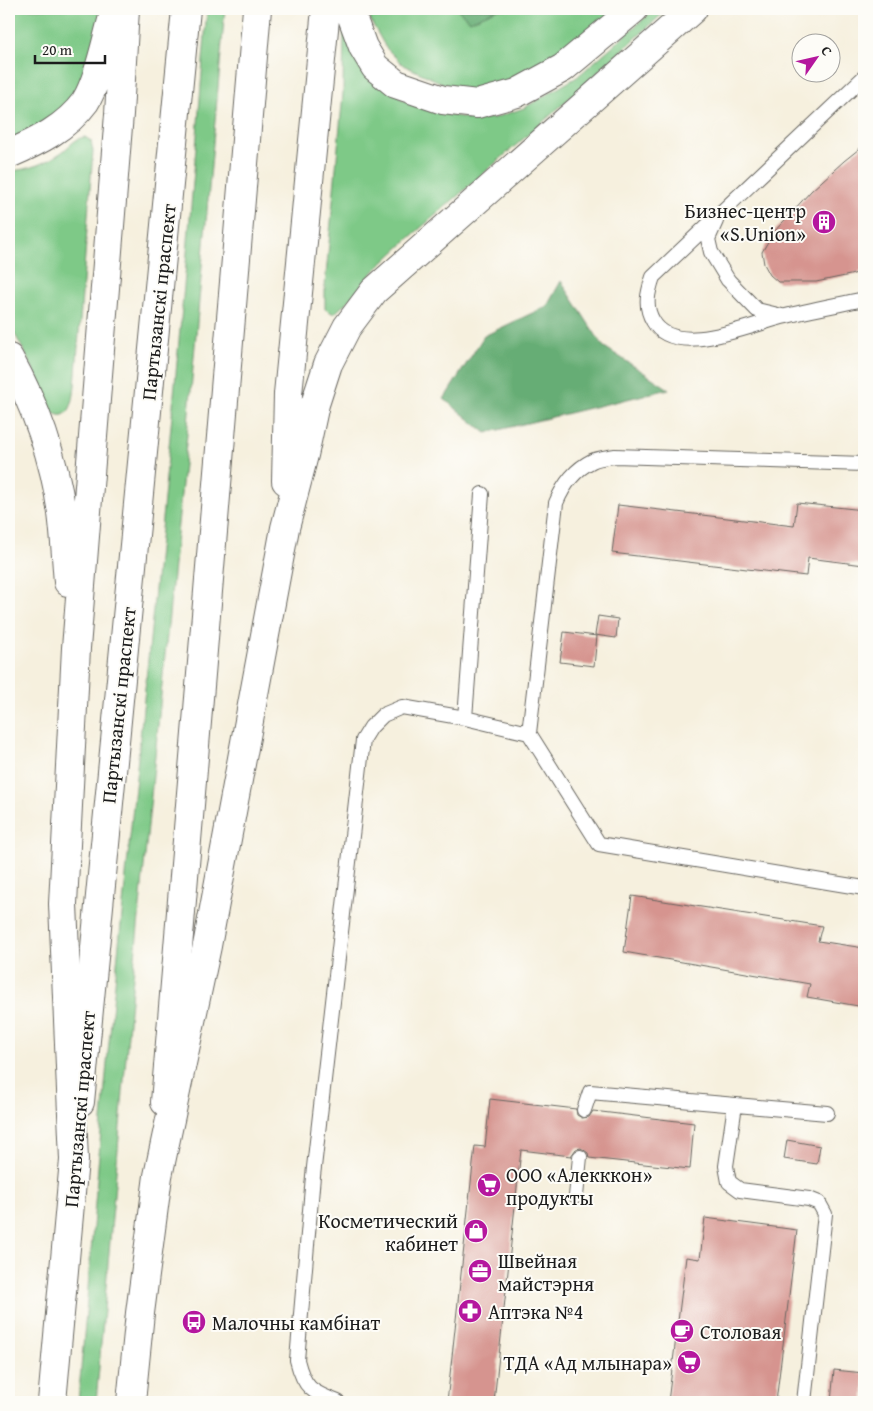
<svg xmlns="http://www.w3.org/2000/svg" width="873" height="1411" viewBox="0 0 873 1411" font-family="'Gentium Book Plus',serif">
<rect width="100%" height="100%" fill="#fdfcf7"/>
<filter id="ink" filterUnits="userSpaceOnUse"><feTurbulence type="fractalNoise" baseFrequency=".02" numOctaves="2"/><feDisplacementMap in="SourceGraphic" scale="10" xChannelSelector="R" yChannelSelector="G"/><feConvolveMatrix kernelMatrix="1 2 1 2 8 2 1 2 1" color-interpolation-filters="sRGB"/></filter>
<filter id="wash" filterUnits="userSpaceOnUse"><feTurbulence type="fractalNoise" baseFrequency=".0096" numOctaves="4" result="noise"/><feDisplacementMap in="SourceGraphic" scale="20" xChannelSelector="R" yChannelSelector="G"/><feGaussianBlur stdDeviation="1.12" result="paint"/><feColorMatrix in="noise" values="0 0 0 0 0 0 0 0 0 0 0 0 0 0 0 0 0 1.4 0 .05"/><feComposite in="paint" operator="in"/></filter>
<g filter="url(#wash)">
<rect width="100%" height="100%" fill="#f6f0de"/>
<path fill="#7ec987" stroke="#4d7252" d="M9,9H109L101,45L64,113L9,141Z
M207,9H225L188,424L133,977L96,1402H78C89,1286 97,1169 108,1052C143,704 181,357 207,9Z
M366,9H619L538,71L486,91L465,90L444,84L403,65L386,48L372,23Z
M655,9H668L552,114L408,239L375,270L348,301L334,314L325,309V286L343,93L344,13L400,98L418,107L445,114L473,119L494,118L524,108L577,77Z
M85,137L91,141L93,151L76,373C75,383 75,411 63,415C59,416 55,414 51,412L37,376L9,323V171C28,170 46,163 62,152C70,146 75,138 85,137Z"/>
<path fill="#66ad74" stroke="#416448" d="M457,9H498L470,21Z
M561,281L603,346L669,389L486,433L444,399L484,336L547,306Z"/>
<g id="blocks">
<path fill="#d6948f" d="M864,145V271L850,275L816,282H778L770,275L764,264L762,252L773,233L811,191L844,161Z
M797,503L864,510V565L808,558L806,576L612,553L618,505L794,526Z
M598,616L618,619L616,638L595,635Z
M564,632L597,636L594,666L560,662Z
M632,896L822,926L818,941L864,948V1007L807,997L810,984L624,952Z
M490,1099L576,1109L577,1115L582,1118L589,1117L593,1111L694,1123L690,1169L589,1158L588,1153L581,1148L576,1149L571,1156L521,1150L494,1402H447L475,1146L485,1147Z
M787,1140L820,1146L817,1164L784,1159Z
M705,1218L797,1230L776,1402H668L686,1257L700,1259Z
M834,1370L864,1373V1402H831Z"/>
</g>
</g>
<g filter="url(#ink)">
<use href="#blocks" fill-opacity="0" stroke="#686660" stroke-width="1"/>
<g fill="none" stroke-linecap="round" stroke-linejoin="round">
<g stroke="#686660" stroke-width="16">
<path id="lane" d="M864,77L653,277C648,292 644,306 653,321C674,359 750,325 782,317C809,310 837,305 864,299
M716,221L708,239L711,252L728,280L757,310L782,316
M864,464L615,456C608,457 598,458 592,461C574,470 563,486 556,503L529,733L599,844L864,888
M465,718L482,494
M735,1105L726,1166L729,1182L740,1190L809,1199L819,1203L825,1214L804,1402
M584,1110L590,1092L827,1113
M576,1196L580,1157
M338,1402C311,1392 304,1388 297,1360L313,1176L363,740L371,727L383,715L402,707L465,718L529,733"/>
</g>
<g stroke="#686660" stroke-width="30">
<path id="primary" d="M80,1102L186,9
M165,1102L257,9"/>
</g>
<g stroke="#686660" stroke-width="30">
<path id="highway" d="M349,9L363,47L375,67L396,84L443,100L477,104L517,93L563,68L634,9
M9,154C37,142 66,128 85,102C98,82 106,41 113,17
M9,358C36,406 54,459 62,513C65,536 66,559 68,582
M286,481L288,394L326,9
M52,1402L74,1160L63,904L76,648L119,114L125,9
M131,1402L140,1313L158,1176L207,946L285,528L304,455L315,404L328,364L347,327L374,291L693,9"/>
</g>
<use href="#lane" stroke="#fff" stroke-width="14"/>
<use href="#primary" stroke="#fff" stroke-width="28"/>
<use href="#highway" stroke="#fff" stroke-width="28"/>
</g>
</g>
<defs>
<g id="building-disc" transform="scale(1.25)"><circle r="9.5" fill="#b5179e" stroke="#fdfcf7"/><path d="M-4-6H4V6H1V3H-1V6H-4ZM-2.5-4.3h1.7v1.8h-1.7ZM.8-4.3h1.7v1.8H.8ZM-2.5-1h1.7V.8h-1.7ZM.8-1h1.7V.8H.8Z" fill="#fff"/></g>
<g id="supermarket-disc" transform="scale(1.25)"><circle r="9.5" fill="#b5179e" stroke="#fdfcf7"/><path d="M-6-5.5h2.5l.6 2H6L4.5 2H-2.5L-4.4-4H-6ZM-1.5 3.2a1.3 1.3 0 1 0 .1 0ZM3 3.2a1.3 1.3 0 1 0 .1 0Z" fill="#fff"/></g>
<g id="shop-disc" transform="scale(1.25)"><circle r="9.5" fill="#b5179e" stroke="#fdfcf7"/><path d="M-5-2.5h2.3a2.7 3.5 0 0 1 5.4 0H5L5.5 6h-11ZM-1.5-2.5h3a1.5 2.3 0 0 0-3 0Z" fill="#fff"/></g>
<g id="office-disc" transform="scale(1.25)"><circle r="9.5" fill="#b5179e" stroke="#fdfcf7"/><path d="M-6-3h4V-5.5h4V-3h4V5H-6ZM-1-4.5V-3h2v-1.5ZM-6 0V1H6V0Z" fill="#fff"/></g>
<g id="pharmacy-disc" transform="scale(1.25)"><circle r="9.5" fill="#b5179e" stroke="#fdfcf7"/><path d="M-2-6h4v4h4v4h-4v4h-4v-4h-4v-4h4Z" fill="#fff"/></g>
<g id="bus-disc" transform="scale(1.25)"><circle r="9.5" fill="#b5179e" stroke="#fdfcf7"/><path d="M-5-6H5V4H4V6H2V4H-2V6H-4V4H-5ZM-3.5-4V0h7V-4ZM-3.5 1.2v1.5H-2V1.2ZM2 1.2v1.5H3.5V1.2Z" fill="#fff"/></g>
<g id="cafe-disc" transform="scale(1.25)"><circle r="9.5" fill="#b5179e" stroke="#fdfcf7"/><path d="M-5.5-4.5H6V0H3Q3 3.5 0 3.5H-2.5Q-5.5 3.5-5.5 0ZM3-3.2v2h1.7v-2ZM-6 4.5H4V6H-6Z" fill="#fff"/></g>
</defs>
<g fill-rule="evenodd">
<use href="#building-disc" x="824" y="222"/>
<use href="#supermarket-disc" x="489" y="1185"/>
<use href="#shop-disc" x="476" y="1231"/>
<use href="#office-disc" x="480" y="1271"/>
<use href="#pharmacy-disc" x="470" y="1311"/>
<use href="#bus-disc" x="194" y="1322"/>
<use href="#cafe-disc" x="682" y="1331"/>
<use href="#supermarket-disc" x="689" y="1362"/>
</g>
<g text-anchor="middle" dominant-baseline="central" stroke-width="4" stroke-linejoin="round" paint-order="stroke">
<g font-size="20" fill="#1c1c1c" stroke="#fdfcf7" text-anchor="start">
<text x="806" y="210" text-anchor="end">Бизнес-центр<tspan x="806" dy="23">«S.Union»</tspan></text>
<text x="506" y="1174">ООО «Алекккон»<tspan x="506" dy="23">продукты</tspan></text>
<text x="458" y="1220" text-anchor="end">Косметический<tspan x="458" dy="23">кабинет</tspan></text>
<text x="498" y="1260">Швейная<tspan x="498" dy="23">майстэрня</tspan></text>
<text x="488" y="1311">Аптэка №4</text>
<text x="212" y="1322">Малочны камбінат</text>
<text x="700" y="1331">Столовая</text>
<text x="672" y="1362" text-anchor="end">ТДА «Ад млынара»</text>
</g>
<g font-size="20" fill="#1c1c1c" stroke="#fdfcf7">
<text transform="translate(158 302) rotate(-84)">Партызанскі праспект</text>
<text transform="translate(118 705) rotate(-84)">Партызанскі праспект</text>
<text transform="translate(79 1109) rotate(-85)">Партызанскі праспект</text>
</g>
</g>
<rect width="873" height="1411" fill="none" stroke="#fdfcf7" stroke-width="30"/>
<g transform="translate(816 58) rotate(56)"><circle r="24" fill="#fdfcf7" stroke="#a3a29f"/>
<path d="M0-4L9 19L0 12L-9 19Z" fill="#b5179e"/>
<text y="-8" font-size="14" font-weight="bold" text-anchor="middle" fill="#1c1c1c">С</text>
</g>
<path d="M35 55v8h70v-8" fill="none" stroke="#1c1c1c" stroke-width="2.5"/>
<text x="42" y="55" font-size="15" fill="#1c1c1c" stroke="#fdfcf7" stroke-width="4" paint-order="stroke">20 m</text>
</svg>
